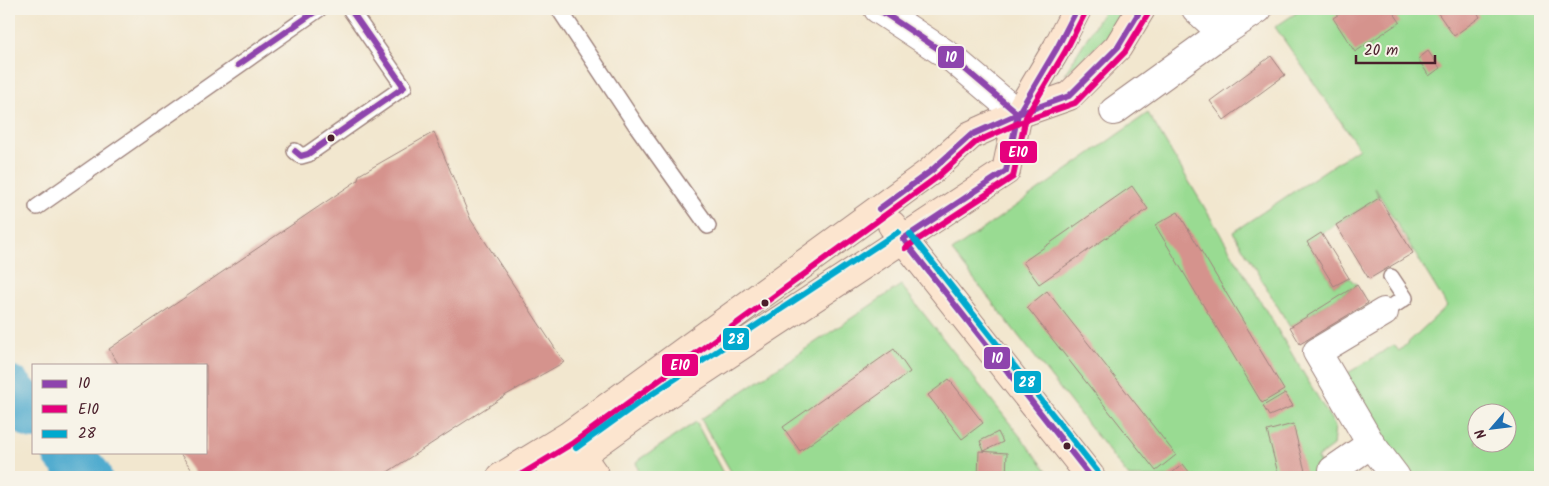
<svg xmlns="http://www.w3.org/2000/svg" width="1549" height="486" viewBox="0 0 1549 486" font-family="Kalam,sans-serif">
<rect width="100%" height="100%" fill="#f7f3e8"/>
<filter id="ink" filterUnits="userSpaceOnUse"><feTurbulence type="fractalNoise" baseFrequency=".02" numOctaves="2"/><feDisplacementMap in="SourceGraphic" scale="10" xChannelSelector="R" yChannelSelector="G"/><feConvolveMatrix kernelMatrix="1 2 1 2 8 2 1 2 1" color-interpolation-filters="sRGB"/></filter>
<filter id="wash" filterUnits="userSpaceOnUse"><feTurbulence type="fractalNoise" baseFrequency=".0096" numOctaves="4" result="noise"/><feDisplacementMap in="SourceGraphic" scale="20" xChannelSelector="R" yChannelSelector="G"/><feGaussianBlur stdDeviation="1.12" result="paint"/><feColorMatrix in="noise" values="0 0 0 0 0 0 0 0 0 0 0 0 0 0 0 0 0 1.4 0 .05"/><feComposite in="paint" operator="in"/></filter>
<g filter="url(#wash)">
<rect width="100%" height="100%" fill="#f2e7cf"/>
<path fill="#99db92" stroke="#727d5e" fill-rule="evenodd" d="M1105,9H1124L1106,38L1064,75Z
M1302,9H1540V477H1409L1343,376L1394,345L1399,351L1447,306L1375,188L1379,198L1307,242L1334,286L1349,278L1357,285L1290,327L1233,232L1359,148L1275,27ZM1476,414H1506V444H1476Z
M1148,113L1335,426L1333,446L1317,458L1330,477H1129L952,251Z
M901,285L1052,477H734L701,419Z
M696,422L725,477H640L636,462Z"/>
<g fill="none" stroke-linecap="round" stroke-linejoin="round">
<path stroke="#51accf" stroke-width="48" d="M9,389L34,416
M66,452L88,477"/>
</g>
<g id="blocks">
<path fill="#d5938d" d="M1347,9H1391L1400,22L1355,52L1333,18Z
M1435,9H1475L1480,17L1454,36Z
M1428,51L1440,68L1429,76L1418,59Z
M1271,56L1285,75L1224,120L1210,101Z
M434,132L471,220L564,362L506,395L380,477H197L179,452H206V365H119L109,349L358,180L359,175Z
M1132,186L1148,209L1039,284L1023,262Z
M1379,198L1413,253L1369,279L1336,225Z
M1178,212L1284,390L1262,403L1155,225Z
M1321,233L1349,278L1334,286L1307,242Z
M1357,285L1368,303L1300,344L1290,327Z
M1047,291L1176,455L1156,471L1027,307Z
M894,349L910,372L800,451L783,427Z
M949,379L983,423L962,439L928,395Z
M1285,393L1293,406L1269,416L1263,406Z
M1293,424L1306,475L1296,477H1279L1267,431Z
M998,432L1003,442L984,451L980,441Z
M979,451L1007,453L1006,477H978Z
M1183,464L1193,477H1167Z"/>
</g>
</g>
<g filter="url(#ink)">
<use href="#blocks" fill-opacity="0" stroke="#9e837d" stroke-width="1"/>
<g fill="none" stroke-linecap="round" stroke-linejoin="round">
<g stroke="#9e837d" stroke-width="18">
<path id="lane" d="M559,9L636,125L708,226
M295,151L301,156L308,154L404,87L350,9
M37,207L319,9
M1384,312L1405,298L1391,277"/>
</g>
<g stroke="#9e837d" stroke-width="30">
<path id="street" d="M878,9L952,58L1018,114
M1196,9L1222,33L1258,9
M1114,111L1222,33
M1384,312L1317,352L1371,444L1396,477
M1333,470L1371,444"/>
</g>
<g stroke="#9e837d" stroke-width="30">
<path id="secondary" d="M892,225L1091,477
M570,440L596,477
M501,477L568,436L931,171L971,135L1018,114L1069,96L1118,47L1141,9
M550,477L642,411L1006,171L1018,114L1057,48L1077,9"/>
</g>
<use href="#lane" stroke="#fff" stroke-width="15"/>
<use href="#street" stroke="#fff" stroke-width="28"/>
<use href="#secondary" stroke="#fce5cf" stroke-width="28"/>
<g stroke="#f7f3e8" stroke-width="10">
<path id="bus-1" d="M350,9L404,87
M878,9L952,58L1018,114
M238,65L319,9
M295,151L301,156L308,154L404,87
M879,209L931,171L971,135L1018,114L1069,96L1118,47L1141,9
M903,239L1091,477
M903,239L1006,171L1018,114L1057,48L1077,9"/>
</g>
<g stroke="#f7f3e8" stroke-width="10">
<path id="bus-2" d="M905,248L1013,177L1026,117L1065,52L1085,13
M517,477L573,443L936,178L976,142L1021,122L1075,103L1125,52L1148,14"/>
</g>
<g stroke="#f7f3e8" stroke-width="10">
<path id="bus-3" d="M910,234L1098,472
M576,448L637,404L898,232"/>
</g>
<use href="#bus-1" stroke="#8e44ad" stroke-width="6"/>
<use href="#bus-2" stroke="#e5007d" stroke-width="6"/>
<use href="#bus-3" stroke="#00a9ce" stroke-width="6"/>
</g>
</g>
<g fill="#4a1f2b" stroke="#f7f3e8" stroke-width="2">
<circle cx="331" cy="138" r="4.5"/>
<circle cx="765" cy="303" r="4.5"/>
<circle cx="1067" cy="446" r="4.5"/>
</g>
<g stroke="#f7f3e8" stroke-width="2">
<rect x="937" y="45" width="28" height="24" rx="5" fill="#8e44ad"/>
<rect x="999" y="140" width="39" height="24" rx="5" fill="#e5007d"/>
<rect x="722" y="327" width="28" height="24" rx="5" fill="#00a9ce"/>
<rect x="983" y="346" width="28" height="24" rx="5" fill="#8e44ad"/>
<rect x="661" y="353" width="38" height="24" rx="5" fill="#e5007d"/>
<rect x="1013" y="370" width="29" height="24" rx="5" fill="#00a9ce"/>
</g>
<g font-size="14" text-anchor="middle" font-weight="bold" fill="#fff">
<text x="951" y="62">10</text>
<text x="1018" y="157">E10</text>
<text x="736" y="344">28</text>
<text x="997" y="363">10</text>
<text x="680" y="370">E10</text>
<text x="1027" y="387">28</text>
</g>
<rect width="1549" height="486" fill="none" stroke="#f7f3e8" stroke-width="30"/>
<rect x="32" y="364" width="175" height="90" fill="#f7f3e8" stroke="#b29e9c"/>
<rect x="42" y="380" width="25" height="8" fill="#8e44ad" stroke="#b29e9c"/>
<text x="78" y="388" font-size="15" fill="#4a1f2b">10</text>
<rect x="42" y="405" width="25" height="8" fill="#e5007d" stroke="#b29e9c"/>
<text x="78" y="414" font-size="15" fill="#4a1f2b">E10</text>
<rect x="42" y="430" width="25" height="8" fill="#00a9ce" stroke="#b29e9c"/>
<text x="78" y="438" font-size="15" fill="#4a1f2b">28</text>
<g transform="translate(1492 428) rotate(242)"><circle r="24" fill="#f7f3e8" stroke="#b29e9c"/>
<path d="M0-4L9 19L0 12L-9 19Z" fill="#1f6fb2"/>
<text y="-8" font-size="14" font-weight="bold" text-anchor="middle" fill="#4a1f2b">N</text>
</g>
<path d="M1356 55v8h79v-8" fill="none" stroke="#4a1f2b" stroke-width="2.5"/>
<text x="1364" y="55" font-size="15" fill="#4a1f2b" stroke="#f7f3e8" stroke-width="4" paint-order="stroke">20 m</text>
</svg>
